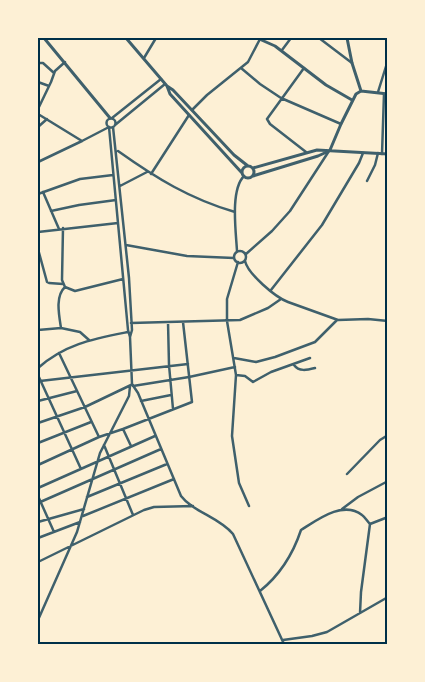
<svg xmlns="http://www.w3.org/2000/svg" width="425" height="682" viewBox="0 0 425 682" font-family="Manrope,sans-serif">
<rect width="100%" height="100%" fill="#fdf0d5"/>
<g fill="none" stroke-linecap="round" stroke-linejoin="round">
<path stroke="#3f606c" stroke-width="2.5" d="M319,38L352,63
M282,50L291,38
M144,58L156,38
M38,63H43L54,73
M241,68L260,84L281,98L341,124
M304,68L267,119L270,124L306,152
M38,82L49,86
M378,92L388,60
M38,109L51,82L55,71L65,62
M192,110L207,95L248,62L260,39
M38,114L82,141
M112,118L161,79
M106.5 123a4.5 4.5 0 1 1 9 0a4.5 4.5 0 1 1-9 0Z
M115,125L165,84
M38,127L47,119
M109,127L128,330L130,337L132,384L138,393L181,496C193,512 219,517 233,534L284,644
M113,127L129,278L132,330L130,337
M118,151C156,178 190,199 235,212
M382,154L384,94
M38,162L82,141L109,127
M151,174L189,115
M367,181L375,165L378,153
M120,186L147,172
M43,192L59,229
M38,194L80,179L113,175
M51,211L79,205L116,200
M63,228L62,280L65,287L75,291L123,279
M38,232L118,223
M126,245L187,256L234,258
M38,249L47,282L49,283L63,284
M234 257a6 6 0 1 1 12 0a6 6 0 1 1-12 0Z
M237,251C236,232 230,190 244,176
M246,254L272,231L290,211L329,151
M245,261C248,274 275,297 288,302L338,320L368,319L388,321
M238,262L227,299V321L236,375L232,436L239,483L249,506
M65,287C55,296 59,315 61,328L80,332L89,340
M271,290L322,225L359,163L363,153
M168,322L169,365L173,409
M131,323L240,320L268,308L281,299
M38,330L61,328
M59,353L99,437
M234,358L256,362L275,357L315,342L337,320
M294,365C299,372 307,370 315,368
M38,368C65,344 93,339 128,332
M38,375L81,469
M236,375L245,376L253,382L271,372L310,358
M40,381L188,364
M133,386L189,377L235,367
M38,401L77,391
M141,401L171,395
M38,423L85,407L131,385
M123,429L192,402L183,322
M38,443L91,422
M104,445L133,515
M38,465L99,437L123,429L131,446
M347,474L380,440L388,435
M38,488L155,436
M38,496L54,532
M87,497L167,464
M38,503L161,449
M342,509L358,497L388,481
M83,516L174,479
M38,522L84,509
M38,538L80,522
M38,562L144,510L154,507L193,506
M260,591C280,575 293,554 301,530C317,520 343,500 362,515C365,517 367,521 370,524L388,517
M360,613L361,592L370,524
M38,620L77,532L100,453L129,396L130,386
M283,640L312,636L327,632L388,597"/>
<path stroke="#3f606c" stroke-width="3" d="M44,38L110,118
M126,38L167,86L173,90L234,155L248,166
M257,38L275,46L326,85L352,100
M347,38L352,63L361,91
M167,86L170,94L242,173
M330,150L341,124L356,94L361,91L388,94
M242 172a6 6 0 1 1 12 0a6 6 0 1 1-12 0Z
M253,168L317,150L388,154
M253,176L318,156L329,151"/>
</g>
<rect width="425" height="682" fill="none" stroke="#fdf0d5" stroke-width="78"/>
<rect x="39" y="39" width="347" height="604" fill="none" stroke="#003049" stroke-width="2"/>
</svg>
